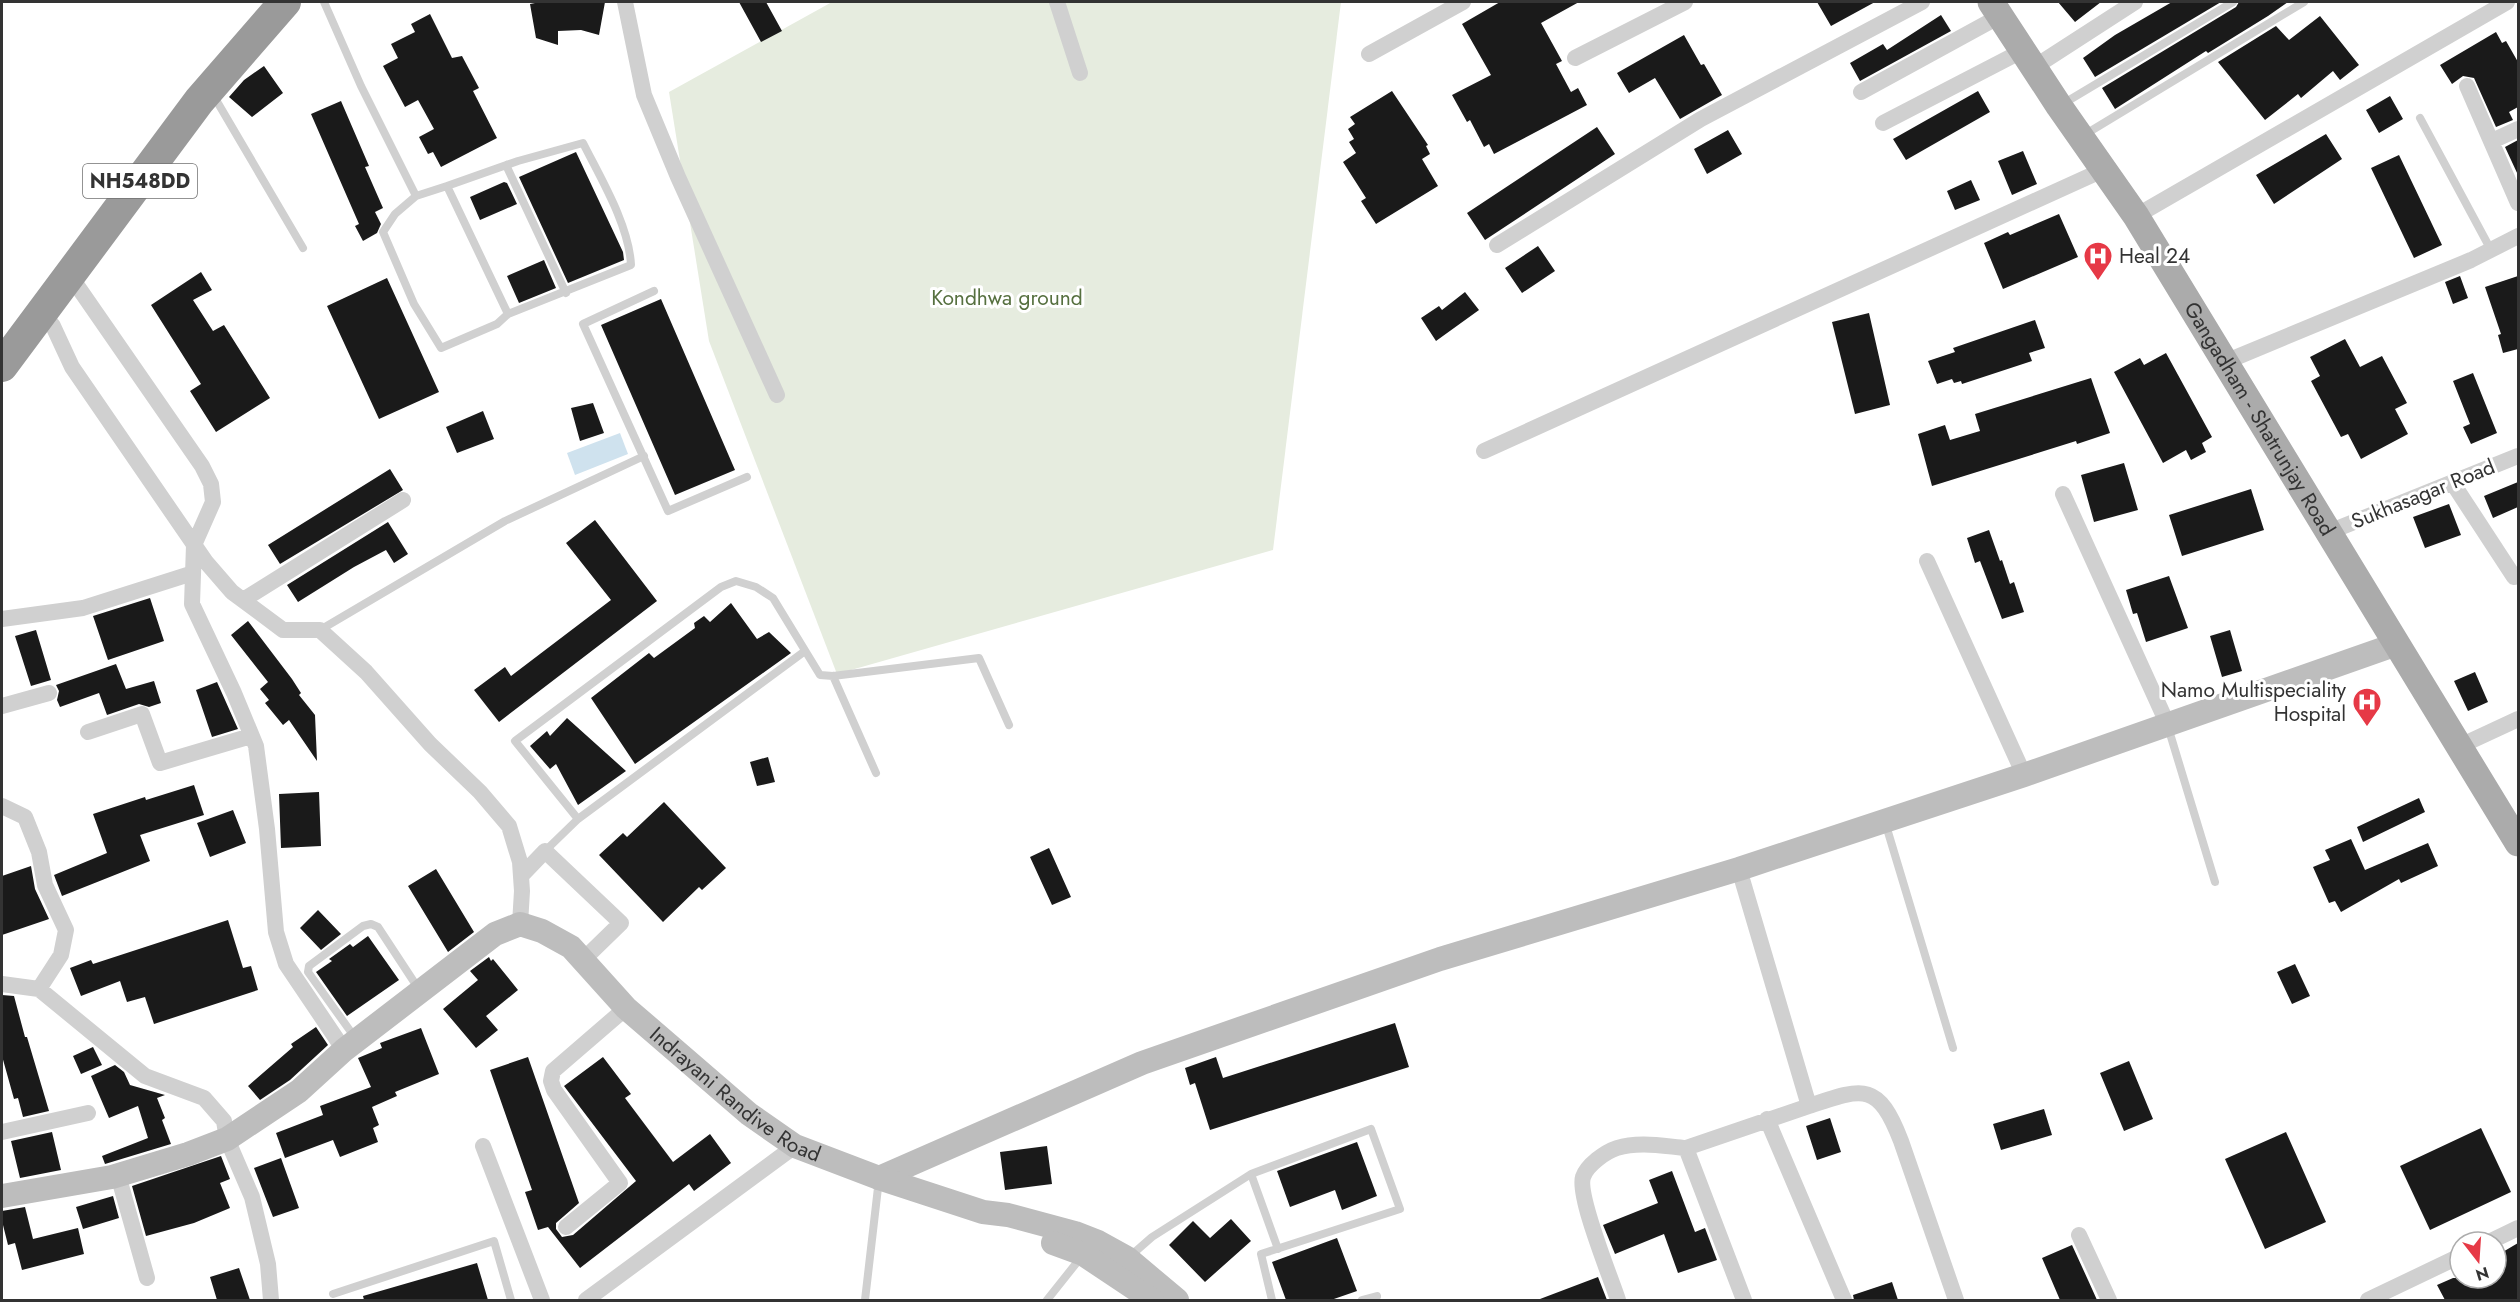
<svg xmlns="http://www.w3.org/2000/svg" width="2520" height="1302" viewBox="0 0 2520 1302" font-family="Jost,sans-serif">
<rect width="100%" height="100%" fill="#fff"/>
<path fill="#e6ecdf" d="M832,2H1341L1273,550L837,674L709,341L669,92Z"/>
<path fill="#cfe2ee" d="M620,433L628,454L575,475L567,453Z"/>
<path fill="#1a1a1a" d="M540,2H605L599,35L581,30L558,31V45L536,38L530,4Z
M739,2H766L782,31L761,42Z
M1500,2H1579L1541,23L1562,61L1556,64L1571,92L1578,88L1587,105L1494,154L1489,144L1484,147L1470,120L1467,122L1452,95L1491,75L1462,24Z
M1817,2H1875L1831,26Z
M2058,2H2101L2075,22Z
M2172,2H2221L2095,77L2083,58L2115,35Z
M2239,2H2288L2268,16L2208,53L2206,51L2115,109L2102,88L2236,7Z
M430,14L452,58L462,56L479,88L473,91L497,138L441,167L433,152L428,154L419,137L434,129L418,100L405,107L383,66L398,58L391,44L415,32L411,24Z
M1941,15L1951,31L1860,81L1850,63L1883,44L1887,50Z
M2320,16L2359,65L2340,80L2333,71L2301,98L2298,94L2265,120L2218,62L2276,26L2289,40Z
M2496,32L2502,43L2506,41L2518,62V107L2509,112L2513,120L2496,127L2474,78L2463,76L2452,84L2440,65Z
M1684,35L1701,65L1704,64L1722,95L1680,119L1655,78L1629,93L1617,73Z
M264,66L283,93L252,117L229,97L244,80Z
M1392,91L1428,145L1426,146L1430,154L1422,159L1438,186L1376,224L1361,201L1366,198L1343,162L1356,153L1349,142L1354,139L1348,129L1355,124L1350,117Z
M1978,91L1990,112L1906,160L1893,139Z
M2390,96L2403,119L2379,133L2366,110Z
M341,101L369,166L365,167L383,208L375,212L381,224L377,233L363,241L355,226L359,224L311,114Z
M1597,127L1615,154L1485,240L1467,213Z
M1728,130L1742,154L1707,174L1694,149Z
M2326,134L2342,159L2274,204L2256,175Z
M2518,140V175L2505,147Z
M2023,151L2037,184L2012,195L1998,161Z
M576,152L623,252L624,260L568,283L519,177Z
M2399,155L2442,245L2414,258L2371,168Z
M1971,180L1980,200L1955,210L1947,191Z
M504,182L507,183L517,204L480,220L470,197Z
M2059,214L2078,257L2003,289L1984,243L2008,232L2010,235Z
M1538,246L1555,271L1522,293L1505,268Z
M544,260L556,288L519,303L507,276Z
M201,272L212,290L193,300L213,331L224,325L270,398L216,432L190,391L201,384L151,305Z
M2460,276L2468,298L2453,304L2445,282Z
M2518,276V349L2503,353L2498,335L2501,334L2485,287Z
M387,278L439,392L379,419L327,306Z
M1465,292L1479,310L1436,341L1421,318L1439,306L1442,310Z
M661,299L735,470L675,495L601,325Z
M1869,313L1890,405L1855,414L1832,322Z
M2035,320L2045,348L2029,353L2032,361L1962,384L1961,381L1954,383L1952,379L1937,384L1928,361L1955,352L1953,348Z
M2345,339L2360,367L2382,356L2407,403L2395,409L2408,434L2361,459L2348,434L2341,437L2311,381L2320,376L2310,357Z
M2166,353L2212,437L2202,443L2206,452L2191,460L2186,450L2163,463L2114,372L2140,358L2144,365Z
M2473,373L2497,433L2471,444L2463,427L2470,424L2453,381Z
M2091,378L2110,433L2077,444L2076,441L1932,486L1918,434L1945,425L1950,440L1980,431L1975,414Z
M593,403L604,433L580,441L571,408Z
M483,411L494,439L457,453L446,427Z
M2124,463L2138,510L2094,522L2081,475Z
M390,469L403,490L280,564L268,545Z
M2518,482V507L2493,518L2484,496Z
M2251,489L2264,530L2182,556L2169,515Z
M2449,504L2461,535L2425,548L2413,517Z
M595,520L657,601L499,722L474,690L505,667L511,676L611,600L566,543Z
M388,522L408,554L394,563L386,550L354,567L298,602L287,585Z
M1989,530L2000,561L2002,560L2010,584L2014,582L2024,612L2002,619L1980,561L1975,563L1967,538Z
M2169,576L2188,628L2146,642L2137,613L2133,614L2126,590Z
M150,598L164,641L108,660L93,616Z
M731,603L757,639L769,632L791,653L635,764L591,698L649,653L654,658L695,628L694,623L704,616L710,622Z
M248,621L292,679L301,693L299,695L315,715L317,761L289,720L283,725L265,703L269,700L260,689L268,682L231,635Z
M36,630L51,680L31,686L15,636Z
M2230,630L2242,671L2222,677L2210,636Z
M116,664L126,689L154,681L161,703L149,707L139,704L107,715L99,693L60,707L57,700L59,691L56,685Z
M2475,672L2488,702L2468,711L2454,681Z
M217,682L238,729L212,737L196,690Z
M567,718L626,771L578,805L556,764L550,769L530,746L547,731L550,736Z
M768,757L775,782L757,786L750,762Z
M194,785L204,815L140,835L150,861L62,896L54,875L107,853L93,814L145,797L146,800Z
M319,792L321,846L281,848L279,794Z
M2419,798L2425,812L2363,842L2357,827Z
M664,802L726,868L702,890L699,887L663,922L599,855L623,833L627,837Z
M233,810L246,843L210,857L197,823Z
M2351,839L2365,870L2428,843L2438,866L2401,883L2399,879L2341,912L2335,901L2329,903L2313,867L2330,860L2325,850Z
M1049,848L1071,897L1052,905L1030,857Z
M31,866L35,889L49,919L2,935V876Z
M436,869L474,932L448,952L408,886Z
M318,910L341,934L321,950L300,928Z
M228,920L243,968L251,966L258,990L154,1024L145,997L127,1002L120,981L81,996L70,968L91,960L93,964Z
M368,936L399,980L347,1016L316,972L332,961L329,959L350,944L353,947Z
M489,957L491,961L493,959L518,990L486,1016L498,1030L476,1048L443,1009L478,980L470,971Z
M2295,964L2310,996L2292,1004L2277,972Z
M2,995L14,996L25,1037H27L49,1111L23,1117L18,1098L14,1099L2,1056Z
M1395,1023L1409,1067L1210,1130L1195,1083L1190,1085L1185,1068L1216,1057L1223,1078Z
M316,1027L328,1045L290,1080L260,1100L248,1086L293,1047L291,1044Z
M421,1028L439,1074L395,1092L397,1096L372,1107L379,1125L373,1128L378,1142L340,1157L333,1140L285,1158L276,1133L323,1115L320,1106L371,1087L358,1058L382,1048L380,1043Z
M93,1047L102,1065L81,1074L73,1056Z
M528,1057L579,1203L556,1223V1229L562,1237L573,1235L636,1181L564,1086L603,1057L631,1094L625,1098L673,1162L710,1134L731,1163L694,1191L689,1184L580,1268L548,1227L538,1230L525,1192L532,1190L490,1070Z
M2129,1061L2153,1119L2124,1131L2100,1073Z
M115,1065L124,1072L130,1085L165,1095L157,1098L165,1118L162,1120L171,1144L105,1164L102,1156L148,1138L138,1106L109,1118L91,1076Z
M2044,1109L2052,1135L2001,1150L1993,1124Z
M1830,1118L1841,1152L1817,1160L1806,1126Z
M2481,1128L2511,1192L2430,1230L2400,1166Z
M52,1132L61,1170L20,1178L11,1141Z
M2286,1132L2326,1222L2265,1249L2225,1159Z
M1357,1142L1377,1196L1342,1210L1335,1190L1290,1207L1277,1171Z
M1047,1146L1052,1184L1005,1190L1000,1152Z
M221,1156L230,1179L220,1183L230,1208L194,1223L146,1236L132,1186Z
M281,1158L299,1208L273,1217L254,1168Z
M1672,1171L1695,1232L1705,1228L1717,1260L1678,1273L1664,1234L1615,1254L1603,1225L1658,1203L1649,1180Z
M113,1196L119,1218L83,1229L76,1207Z
M25,1207L33,1239L78,1228L84,1254L22,1270L15,1243L8,1245L2,1221V1211Z
M1231,1219L1251,1241L1205,1282L1169,1245L1193,1221L1210,1238Z
M1337,1238L1357,1291L1331,1300H1286L1272,1262Z
M2518,1243V1300H2445L2437,1285L2453,1278H2496V1256Z
M2072,1245L2088,1280L2097,1300H2060L2042,1258Z
M477,1263L488,1300H364L363,1296Z
M239,1268L250,1300H217L210,1277Z
M1598,1277L1607,1300H1541L1540,1299Z
M1892,1282L1898,1300H1854L1853,1295Z"/>
<g fill="none" stroke-linecap="round" stroke-linejoin="round">
<path stroke="#d0d0d0" stroke-width="8" d="M324,2L361,86L416,196L447,186L508,314L497,324L441,348L414,304L383,232L395,214L416,196
M212,93L303,248
M2061,105L2233,2
M2420,118L2491,250
M2084,135L2304,2
M506,165L566,293
M447,186L518,161L583,143C601,179 629,225 631,265L508,314
M654,291L583,324L668,511L747,477
M320,630L505,521L644,456
M833,676L876,773
M2168,727L2215,882
M578,819L805,651
M1885,822L1953,1048
M545,851L578,819L515,741L721,587L736,581L756,587L773,598L820,675L833,676L979,658L1009,725
M356,1039L308,972L309,966L363,926L371,924L378,927L420,991
M1251,1174L1278,1249
M1128,1258L1152,1237L1251,1174L1371,1129L1400,1209L1261,1254L1272,1300
M333,1294L494,1241L511,1300
M865,1300L879,1179
M1047,1300L1082,1256
M1362,1300L1377,1296"/>
<path stroke="#d0d0d0" stroke-width="16" d="M625,2L644,95L678,177L777,395
M1057,2L1080,73
M1369,54L1463,2
M1575,58L1685,2
M2033,68L2135,2
M2467,86L2518,203
M1861,92L2000,16
M1883,123L2022,51
M2492,141L2518,129
M2136,216L2507,2
M1497,245L1701,119L1922,2
M69,274L202,466L211,484L213,502L194,545L192,604L234,693L256,746L267,829L276,932L286,964L344,1050
M42,312L53,326L72,367L206,562L232,592L283,630H320L366,672L430,744L480,792L509,826L520,862L522,891L520,924
M2225,362L2471,260L2518,236
M1484,451L2103,170
M2452,482L2514,577
M2063,494L2167,723
M2329,532L2518,456
M1927,561L2024,775
M243,600L403,500
M2,619L83,608L193,573
M2,706L49,693
M88,732L142,714L160,763L251,736
M2460,746L2518,719
M2,806L25,817L39,852L45,885L66,930L61,955L39,989L145,1076L204,1098L224,1121L227,1139L252,1197L268,1264L271,1300
M1739,869L1809,1106L1686,1148L1744,1300
M521,876L545,851L621,923L584,959
M2,984L39,989
M1809,1106C1863,1088 1878,1081 1901,1141L1956,1300
M1767,1119L1844,1300
M2,1132L88,1113
M483,1146L542,1300
M118,1175L147,1278
M566,1227L620,1183L554,1090L551,1081L553,1071L626,1008
M2079,1235L2109,1300
M2489,1242L2518,1228
M586,1300L795,1146
M1618,1300C1611,1278 1577,1196 1583,1177C1587,1165 1605,1152 1617,1148C1639,1141 1663,1146 1686,1148
M2368,1300L2460,1256"/>
<g stroke="#bdbdbd" stroke-width="24">
<path d="M879,1178L1142,1063L1440,959L1739,869L2024,775L2397,644"/>
<path id="s1" d="M2,1196L112,1177L188,1154L227,1139L299,1091L344,1050L495,934L520,924L542,931L571,947L626,1008L749,1114L795,1146L879,1178L983,1212L1008,1215L1075,1233L1098,1242L1127,1258L1177,1300"/>
<path d="M1053,1243L1083,1254L1152,1300"/>
</g>
<path stroke="#ababab" stroke-width="27" id="s2" d="M1991,2L2059,106L2136,216L2518,843"/>
<path stroke="#9a9a9a" stroke-width="32" d="M2,366L199,101L285,2"/>
</g>
<defs>
<g id="hospital-pin" transform="scale(1.5)"><path d="M0 17L-7.5 6A9.5 9.5 0 1 1 7.5 6Z" fill="#e63946" stroke="#fff"/><path d="M-5-5h3v3.5h4V-5h3V5h-3V1.5h-4V5h-3Z" fill="#fff"/></g>
</defs>
<g fill-rule="evenodd">
<use href="#hospital-pin" x="2098" y="256"/>
<use href="#hospital-pin" x="2367" y="702"/>
</g>
<g text-anchor="middle" dominant-baseline="central" stroke-width="6" stroke-linejoin="round" paint-order="stroke">
<rect fill="#fff" stroke="#707070" stroke-width="1.5" x="83" y="164" width="114" height="34" rx="4.5"/>
<g font-size="20" font-weight="bold" fill="#333">
<text x="140" y="181">NH548DD</text>
</g>
<g font-size="21" fill="#333" stroke="#fff" text-anchor="start">
<text x="2119" y="256">Heal 24</text>
<text x="2346" y="690" text-anchor="end">Namo Multispeciality<tspan x="2346" dy="24">Hospital</tspan></text>
</g>
<g font-size="21" fill="#56703f" stroke="#fff">
<text x="1007" y="298">Kondhwa ground</text>
</g>
<g font-size="21" fill="#333" stroke="#fff">
<text stroke="none"><textPath href="#s2" startOffset="496">Gangadham - Shatrunjay Road</textPath></text>
<text transform="translate(2423 494) rotate(-22)">Sukhasagar Road</text>
<text stroke="none"><textPath href="#s1" startOffset="876">Indrayani Randive Road</textPath></text>
</g>
</g>
<rect width="2520" height="1302" fill="none" stroke="#333333" stroke-width="6"/>
<g transform="translate(2478 1260) rotate(163)"><circle r="28" fill="#ffffff" stroke="#adadad" stroke-width="1.5"/>
<path d="M0-4.5L10 22L0 15L-10 22Z" fill="#e63946"/>
<text y="-9" font-size="16" font-weight="bold" text-anchor="middle" fill="#333333">N</text>
</g>
</svg>
